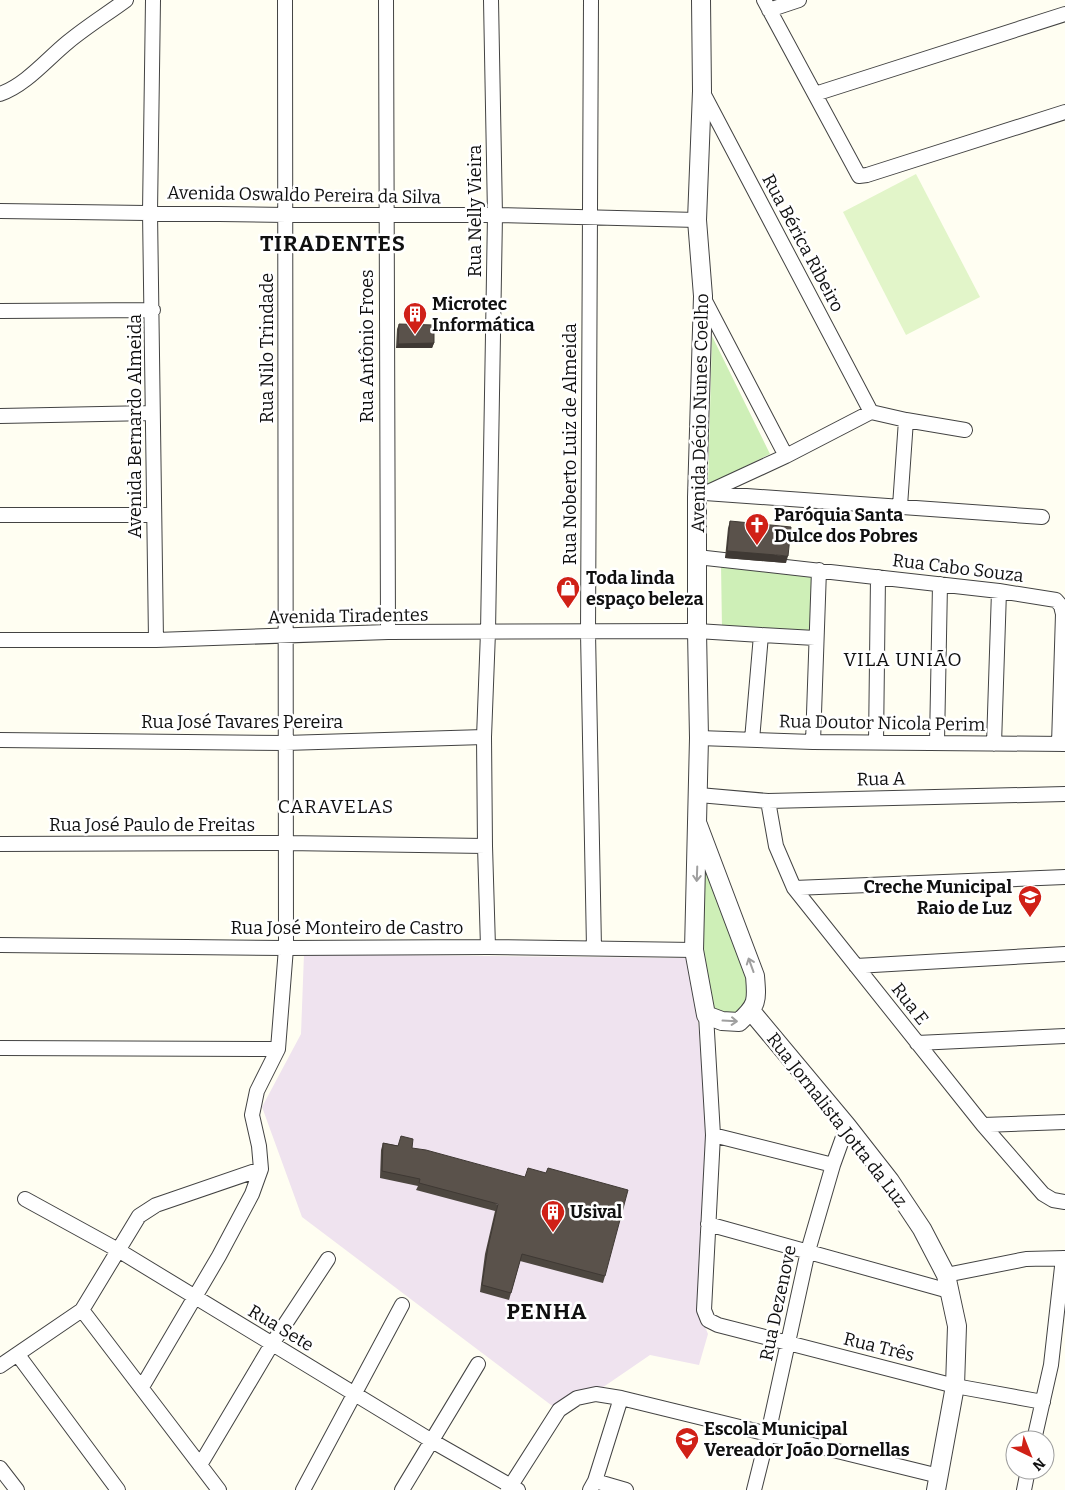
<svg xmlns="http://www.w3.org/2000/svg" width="1065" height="1490" viewBox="0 0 1065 1490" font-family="Bitter,serif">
<rect width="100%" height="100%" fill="#fffef2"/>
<path fill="#efe3ef" d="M304,954L687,958L697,1009L707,1132L702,1319L708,1334L699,1365L650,1355L596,1392L555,1408L302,1217L262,1107L301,1034Z"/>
<path fill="#ceefb7" d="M712,336L770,454L708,485Z
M721,564L815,574L811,633L722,629Z
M704,861L747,980C747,986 748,994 746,1000C736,1025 715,1015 704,997Z"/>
<path fill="#e2f5c9" d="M916,174L980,297L906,335L843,212Z"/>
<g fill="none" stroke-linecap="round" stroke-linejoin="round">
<g stroke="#434343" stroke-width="16">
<path id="minor" d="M153,0L150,212L156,640
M386,0L388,632
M591,0L588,633L594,948
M764,0L859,176L867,175L1065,112
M769,10L799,0
M702,91L871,412
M0,94C26,85 47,59 68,42C86,27 107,14 126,0
M815,94L1065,14
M0,211L286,215H495L697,220
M703,297L786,456
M0,311L153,310
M871,412L906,420L965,430
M0,416L152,413
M708,492L786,456L871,412
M705,493L1042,517
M900,506L906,420
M0,515H154
M697,557L999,591L1056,600L1061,606L1063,614L1059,744
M761,635L815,638
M0,640H156L388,632L697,631L761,635L752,740
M699,738L813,742L1065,744
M0,740L285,743L484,737
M813,742L819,570
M937,742L940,584
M876,743L878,577
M994,744L999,591
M699,795L768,801L1065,794
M768,801L776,846L794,888L983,1125L1043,1194L1053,1200L1065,1202
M0,844L286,843L485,846
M794,888L1065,877
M0,945L286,948L488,947L694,950
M488,947L485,846L484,737L488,632L495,215L491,0
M856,966L1065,954
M706,1015L713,1135L704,1310L708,1320L718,1325L955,1386L1043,1402
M917,1043L1065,1036
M0,1048L278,1049
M983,1125L1065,1122
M713,1135L833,1165
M25,1199L118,1250L432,1441L518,1490
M708,1224L949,1291
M946,1275L1026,1259L1065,1258
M82,1310L219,1490
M18,1355L118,1490
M0,1366L82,1310L139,1216L156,1205L261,1169
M142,1387L219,1256L252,1194L261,1169L259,1146L252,1115L257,1091L278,1049L286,948L285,0
M1034,1440L1051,1365L1063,1258
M200,1465L272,1344L328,1259
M0,1468L17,1490
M595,1481L626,1490
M303,1490L402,1305
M402,1490L478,1364
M508,1490L559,1410L577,1398L596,1394L621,1398L939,1476
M590,1490L595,1481L621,1398
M754,1490L768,1434L808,1251L833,1165L847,1126
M1024,1490L1028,1470"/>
</g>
<g stroke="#434343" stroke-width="20">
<path id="tertiary" d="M698,825L755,976C757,1000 758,1005 739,1022L722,1021L706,1015L694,950L699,738L697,631V497L703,296L697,220L702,91L701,0
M751,1011L847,1126L890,1181L922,1229L946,1275L957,1326L955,1386L936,1490"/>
</g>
<use href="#minor" stroke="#fff" stroke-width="14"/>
<use href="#tertiary" stroke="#fff" stroke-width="18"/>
</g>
<path fill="#4d4740" d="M399,324L434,343L432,348H396L397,329Z
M730,521L786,563L725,558L728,528Z
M383,1143L412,1148L605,1276L603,1283L520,1261L509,1300L480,1292L485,1254L495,1211L416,1190L418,1186L380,1178L381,1150Z"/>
<path fill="#3f3934" d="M434,343L432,348H396L398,344Z
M727,551L788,556L786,563L725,558Z"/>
<path fill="#5a524b" stroke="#3f3934" d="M399,324L434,325V343L398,344Z
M730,521L791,527L788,556L727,551Z
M401,1136L413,1139L412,1148L426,1150L525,1177L528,1168L546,1173L548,1168L628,1190L605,1276L522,1254L511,1293L482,1285L488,1247L498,1204L419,1183L420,1179L382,1171L383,1143L398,1146Z"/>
<defs><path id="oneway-shaft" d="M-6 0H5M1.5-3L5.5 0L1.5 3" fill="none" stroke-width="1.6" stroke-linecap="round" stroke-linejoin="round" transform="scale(1.25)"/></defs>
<g stroke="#9f9f9f">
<use href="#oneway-shaft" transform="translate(697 874) rotate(92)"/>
<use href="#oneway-shaft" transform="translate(751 965) rotate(-110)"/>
<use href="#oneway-shaft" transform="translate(730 1021) rotate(3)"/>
</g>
<defs>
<g id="building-pin" transform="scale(1.25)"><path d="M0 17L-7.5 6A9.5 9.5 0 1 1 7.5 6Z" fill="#d02117" stroke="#fff"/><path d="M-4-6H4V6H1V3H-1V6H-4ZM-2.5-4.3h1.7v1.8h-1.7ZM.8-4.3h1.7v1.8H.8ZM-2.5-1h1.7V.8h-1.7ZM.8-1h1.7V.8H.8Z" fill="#fff"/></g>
<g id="church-pin" transform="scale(1.25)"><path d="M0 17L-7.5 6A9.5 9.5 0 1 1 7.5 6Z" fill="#d02117" stroke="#fff"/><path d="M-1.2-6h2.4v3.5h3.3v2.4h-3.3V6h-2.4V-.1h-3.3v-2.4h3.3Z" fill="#fff"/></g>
<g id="shop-pin" transform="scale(1.25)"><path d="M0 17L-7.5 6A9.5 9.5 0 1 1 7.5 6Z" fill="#d02117" stroke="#fff"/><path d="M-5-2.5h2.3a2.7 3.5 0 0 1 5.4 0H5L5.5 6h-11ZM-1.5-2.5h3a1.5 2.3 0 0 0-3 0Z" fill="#fff"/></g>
<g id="school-pin" transform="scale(1.25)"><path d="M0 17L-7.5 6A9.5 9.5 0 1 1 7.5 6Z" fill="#d02117" stroke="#fff"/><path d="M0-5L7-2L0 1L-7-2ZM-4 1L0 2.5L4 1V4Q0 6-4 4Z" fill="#fff"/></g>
</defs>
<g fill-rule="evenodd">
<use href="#building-pin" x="415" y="314"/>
<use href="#church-pin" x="757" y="525"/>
<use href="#shop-pin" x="568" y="588"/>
<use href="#school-pin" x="1030" y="897"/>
<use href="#building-pin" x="553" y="1212"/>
<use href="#school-pin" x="687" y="1439"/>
</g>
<g text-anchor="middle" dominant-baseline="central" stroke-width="5" stroke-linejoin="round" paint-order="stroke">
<g font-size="18" fill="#101010" stroke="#fff">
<text transform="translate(304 195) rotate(1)">Avenida Oswaldo Pereira da Silva</text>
<text transform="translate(475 211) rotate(-90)">Rua Nelly Vieira</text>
<text transform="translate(803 243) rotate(62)">Rua Bérica Ribeiro</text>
<text transform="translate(367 346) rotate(-90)">Rua Antônio Froes</text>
<text transform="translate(267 348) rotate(-90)">Rua Nilo Trindade</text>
<text transform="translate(700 413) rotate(-89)">Avenida Décio Nunes Coelho</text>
<text transform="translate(135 426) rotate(-90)">Avenida Bernardo Almeida</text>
<text transform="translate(570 444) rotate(-90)">Rua Noberto Luiz de Almeida</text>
<text transform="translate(958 568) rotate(7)">Rua Cabo Souza</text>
<text transform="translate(348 616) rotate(-1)">Avenida Tiradentes</text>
<text x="242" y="722">Rua José Tavares Pereira</text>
<text transform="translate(882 723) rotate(1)">Rua Doutor Nicola Perim</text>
<text transform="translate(881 779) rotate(-1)">Rua A</text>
<text x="152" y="825">Rua José Paulo de Freitas</text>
<text x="347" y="928">Rua José Monteiro de Castro</text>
<text transform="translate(910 1004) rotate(52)">Rua E</text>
<text transform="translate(837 1120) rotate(52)">Rua Jornalista Jotta da Luz</text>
<text transform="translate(778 1303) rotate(-78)">Rua Dezenove</text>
<text transform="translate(281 1328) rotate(31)">Rua Sete</text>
<text transform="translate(879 1347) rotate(14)">Rua Três</text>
</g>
<g font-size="18" font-weight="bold" fill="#101010" stroke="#fff" text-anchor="start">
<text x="432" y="304">Microtec<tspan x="432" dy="21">Informática</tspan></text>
<text x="774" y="515">Paróquia Santa<tspan x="774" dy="21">Dulce dos Pobres</tspan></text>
<text x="586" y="578">Toda linda<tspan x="586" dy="21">espaço beleza</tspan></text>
<text x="1012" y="887" text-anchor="end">Creche Municipal<tspan x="1012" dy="21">Raio de Luz</tspan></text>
<text x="570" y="1212">Usival</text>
<text x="704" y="1429">Escola Municipal<tspan x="704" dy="21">Vereador João Dornellas</tspan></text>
</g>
<g font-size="19" letter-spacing="1" fill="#101010" stroke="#fff">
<text x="903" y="659">VILA UNIÃO</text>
<text x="336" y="806">CARAVELAS</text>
</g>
<g font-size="22" font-weight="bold" letter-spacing="1" fill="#101010" stroke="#fff">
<text x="333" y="243">TIRADENTES</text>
<text x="547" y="1311">PENHA</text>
</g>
</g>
<g transform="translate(1030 1455) rotate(137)"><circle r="24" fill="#ffffff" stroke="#9f9f9f"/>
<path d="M0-4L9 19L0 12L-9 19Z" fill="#d02117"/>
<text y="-8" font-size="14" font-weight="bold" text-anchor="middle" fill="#101010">N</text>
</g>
</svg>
